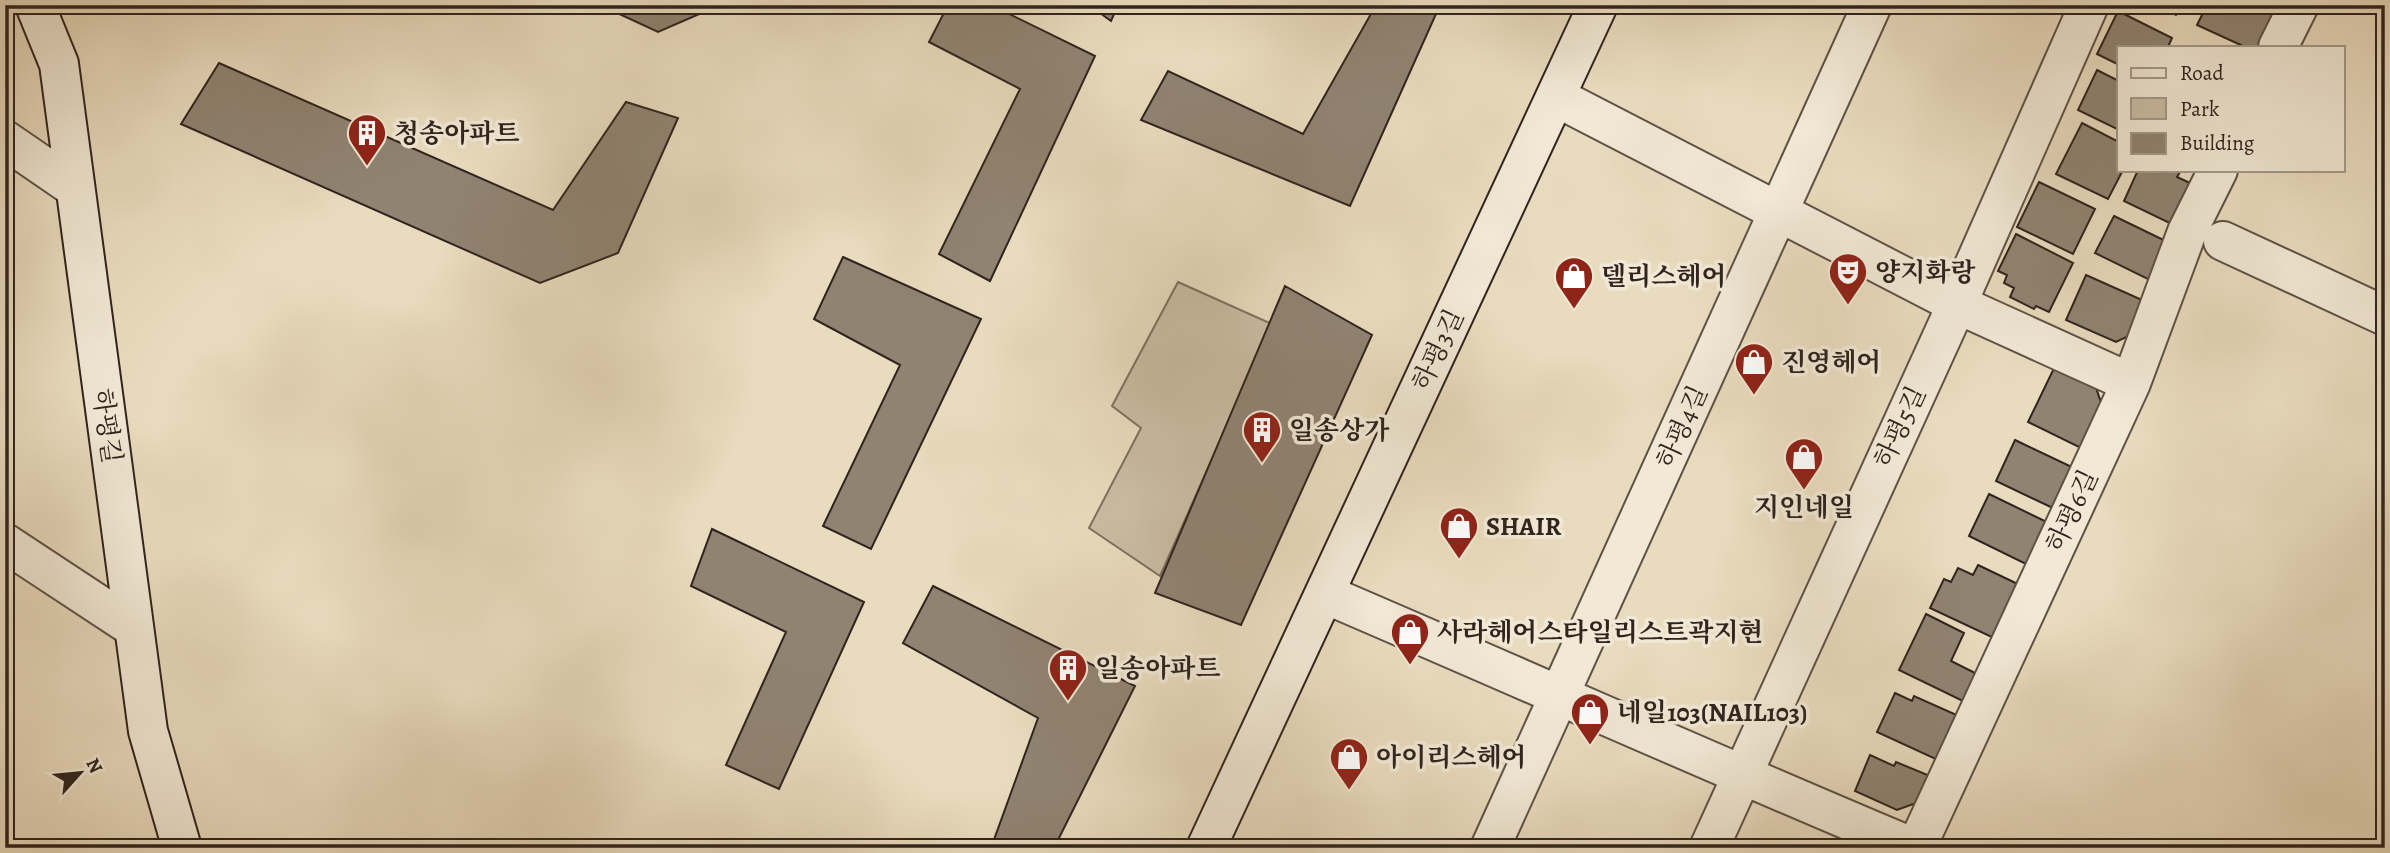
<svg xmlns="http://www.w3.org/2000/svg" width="2390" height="853" viewBox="0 0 2390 853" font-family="Alegreya,'Noto Serif KR',serif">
<rect width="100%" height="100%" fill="#e9dbbe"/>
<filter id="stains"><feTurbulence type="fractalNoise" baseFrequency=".00286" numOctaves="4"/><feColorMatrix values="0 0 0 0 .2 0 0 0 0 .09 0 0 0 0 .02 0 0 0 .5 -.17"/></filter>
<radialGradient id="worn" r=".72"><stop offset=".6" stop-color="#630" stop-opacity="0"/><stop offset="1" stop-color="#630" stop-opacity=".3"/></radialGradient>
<path fill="#cabca3" stroke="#7d7061" stroke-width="2" d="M1178,282L1272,324L1160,576L1089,528L1141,428L1112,406Z"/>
<path fill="#908372" stroke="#30241f" stroke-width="2" d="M600,5H720L658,32Z
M948,5H991L1095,56L990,281L939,254L1020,89L929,42Z
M1089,5H1118L1111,21Z
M1376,5H1440L1350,206L1141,120L1168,71L1303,134Z
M2156,5H2185H2181L2176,15Z
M2201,5H2260L2267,8L2269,5H2274L2285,11L2268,47H2245L2197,25L2204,11L2199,9Z
M2118,11L2172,38L2168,47H2119V65L2097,54Z
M219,63L553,210L626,102L678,118L618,253L540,283L181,124Z
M2097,70L2119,81V130L2078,110Z
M2082,123L2119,142V170H2123L2108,199L2056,174Z
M2138,170H2176L2180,172L2177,177L2201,188L2182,229L2124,201Z
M2039,182L2095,209L2073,254L2017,227Z
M2114,216L2176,246L2158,284L2095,253Z
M2016,234L2073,263L2049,312L2036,306L2034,309L2010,297L2014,288L2004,283L2007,275L1998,271Z
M843,257L981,319L871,549L823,526L900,365L814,319Z
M2086,275L2151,304L2139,331L2116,342L2066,320Z
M1285,286L1372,335L1241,625L1155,593Z
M2056,364L2094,382L2104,411L2085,450L2028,422Z
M2015,440L2076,469L2057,510L1996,481Z
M1989,494L2053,525L2032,567L1969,536Z
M712,529L864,602L779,789L726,765L786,632L691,586Z
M1978,565L2024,587L1998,640L1930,608L1944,579L1951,582L1958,568L1973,575Z
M933,586L1135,686L1054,848H991L1038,718L903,643Z
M1926,614L1964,633L1951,661L1983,677L1969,704L1899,670Z
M1895,693L1912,701L1914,696L1961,717L1940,761L1877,732Z
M1870,755L1894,766L1896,762L1930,776L1919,802L1897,810L1855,791Z"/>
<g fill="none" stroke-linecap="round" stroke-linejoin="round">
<g stroke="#5e5247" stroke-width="42">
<path id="street" d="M2278,47L2299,5
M1556,97L1957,304L2131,383
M5,140L75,188
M2223,241L2385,316
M5,543L134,628
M1325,594C1521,678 1716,765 1914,848
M1490,848L1872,5
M1709,848L1957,304L2089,5
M1916,848L2131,383L2187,232L2218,170"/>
</g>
<g stroke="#30241f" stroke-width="42">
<path id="secondary" d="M35,5L59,64L148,731L182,848
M1206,848L1598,5"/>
</g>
<use href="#street" stroke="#f1e8d5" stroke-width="38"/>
<use href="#secondary" stroke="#f1e8d5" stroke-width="38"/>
</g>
<defs>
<g id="building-pin" transform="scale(2.0125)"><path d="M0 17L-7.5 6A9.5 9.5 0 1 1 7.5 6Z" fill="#8f2418" stroke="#f1e8d5"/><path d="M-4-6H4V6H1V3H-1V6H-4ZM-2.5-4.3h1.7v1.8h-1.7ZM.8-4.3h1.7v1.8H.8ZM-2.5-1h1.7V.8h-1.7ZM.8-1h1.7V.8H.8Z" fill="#fff"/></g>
<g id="theatre-pin" transform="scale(2.0125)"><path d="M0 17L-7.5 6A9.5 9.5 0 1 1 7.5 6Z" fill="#8f2418" stroke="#f1e8d5"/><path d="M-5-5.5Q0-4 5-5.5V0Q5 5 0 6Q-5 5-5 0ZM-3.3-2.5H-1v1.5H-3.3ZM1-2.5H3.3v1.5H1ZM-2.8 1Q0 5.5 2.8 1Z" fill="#fff"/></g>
<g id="shop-pin" transform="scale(2.0125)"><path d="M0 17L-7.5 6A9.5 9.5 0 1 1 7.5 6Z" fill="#8f2418" stroke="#f1e8d5"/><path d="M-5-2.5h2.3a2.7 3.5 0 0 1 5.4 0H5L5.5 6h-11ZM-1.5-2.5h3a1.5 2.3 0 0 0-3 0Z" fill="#fff"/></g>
</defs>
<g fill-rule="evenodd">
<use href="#building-pin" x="367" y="133"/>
<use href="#theatre-pin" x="1848" y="272"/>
<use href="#shop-pin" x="1574" y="276"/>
<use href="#shop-pin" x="1754" y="362"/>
<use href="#building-pin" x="1262" y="430"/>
<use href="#shop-pin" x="1804" y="457"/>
<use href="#shop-pin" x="1459" y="526"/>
<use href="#shop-pin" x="1410" y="632"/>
<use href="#building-pin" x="1068" y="668"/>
<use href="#shop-pin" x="1590" y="712"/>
<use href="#shop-pin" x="1349" y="757"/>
</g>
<g text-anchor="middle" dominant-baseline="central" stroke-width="7" stroke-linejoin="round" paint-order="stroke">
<g font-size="26" font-weight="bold" fill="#30241f" stroke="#f1e8d5" text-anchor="start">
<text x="394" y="133">청송아파트</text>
<text x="1875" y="272">양지화랑</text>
<text x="1601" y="276">델리스헤어</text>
<text x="1781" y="362">진영헤어</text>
<text x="1289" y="430">일송상가</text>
<text x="1804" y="507" text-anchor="middle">지인네일</text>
<text x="1486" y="526">SHAIR</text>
<text x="1437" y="632">사라헤어스타일리스트곽지현</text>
<text x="1095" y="668">일송아파트</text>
<text x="1617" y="712">네일103(NAIL103)</text>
<text x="1376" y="757">아이리스헤어</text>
</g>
<g font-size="26" fill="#30241f" stroke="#f1e8d5">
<text transform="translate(1438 350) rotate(-65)">하평3길</text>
<text transform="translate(107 426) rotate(82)">하평길</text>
<text transform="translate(1682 427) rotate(-66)">하평4길</text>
<text transform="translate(1900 427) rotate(-65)">하평5길</text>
<text transform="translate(2072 511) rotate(-65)">하평6길</text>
</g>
</g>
<rect width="2390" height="853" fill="none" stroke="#e9dbbe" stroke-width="28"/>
<rect x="7" y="7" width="2376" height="839" fill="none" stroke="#30241f" stroke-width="3.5"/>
<rect x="14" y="14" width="2362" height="825" fill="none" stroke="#30241f" stroke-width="2"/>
<rect x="2117" y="46" width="228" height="126" fill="#f1e8d5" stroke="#a49a8c" stroke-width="2"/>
<rect x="2131" y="68" width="35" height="10" fill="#f1e8d5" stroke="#a49a8c" stroke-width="2"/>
<text x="2180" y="80" font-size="21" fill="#30241f">Road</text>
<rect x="2131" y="98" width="35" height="21" fill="#cabca3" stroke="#a49a8c" stroke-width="2"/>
<text x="2180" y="116" font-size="21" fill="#30241f">Park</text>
<rect x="2131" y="133" width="35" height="21" fill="#908372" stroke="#a49a8c" stroke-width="2"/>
<text x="2180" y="150" font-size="21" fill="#30241f">Building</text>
<g transform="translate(80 773) rotate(63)" stroke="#f1e8d5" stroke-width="5" paint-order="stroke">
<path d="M0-5L12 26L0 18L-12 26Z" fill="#30241f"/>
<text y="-10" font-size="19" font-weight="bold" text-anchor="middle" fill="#30241f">N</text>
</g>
<rect width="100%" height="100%" filter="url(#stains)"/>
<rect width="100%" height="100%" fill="url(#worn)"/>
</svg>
